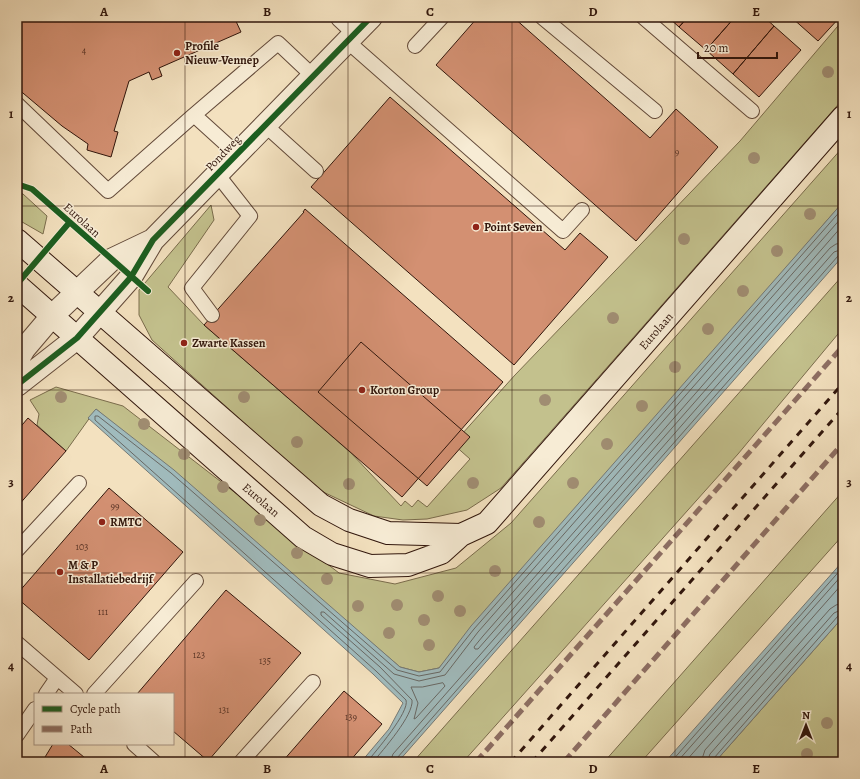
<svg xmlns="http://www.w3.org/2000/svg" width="860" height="779" viewBox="0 0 860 779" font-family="Alegreya,serif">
<rect width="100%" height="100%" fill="#f3e1bf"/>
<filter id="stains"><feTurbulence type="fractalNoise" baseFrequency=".005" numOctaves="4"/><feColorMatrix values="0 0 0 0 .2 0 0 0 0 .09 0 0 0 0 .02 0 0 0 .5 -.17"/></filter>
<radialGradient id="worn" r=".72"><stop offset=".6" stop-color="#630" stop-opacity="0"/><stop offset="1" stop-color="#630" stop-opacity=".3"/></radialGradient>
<path fill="#c3c18d" stroke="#7a6c4c" d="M843,20V99L501,488L467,510L427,519L403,520L374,516L319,490L152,340L139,315V290L211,205L214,220L168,287L204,325L351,453L401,506L405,501L412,507L418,500L427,507L470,459L453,444L515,375L740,141Z
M843,147V202L439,668L419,672L400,667L96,409L66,451L37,425L39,414L30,400L56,387L123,406L339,573L395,584L456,568L511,523Z
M17,192L23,194L47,216L43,234L17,219Z
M843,275V328L738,454L463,762H413Z
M843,491V535L641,762H604Z
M843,617V762H715Z"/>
<path fill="#a0bbbd" stroke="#747976" d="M843,202V256L398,762H361L389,729L403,703L373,674L88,418L96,409L174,470L400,667L419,672L439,668L471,626Z
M843,561V617L715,762H665Z"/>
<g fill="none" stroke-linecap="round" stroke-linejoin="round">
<path stroke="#686864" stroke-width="1" d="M843,225L483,636L474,647L475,649H478L830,248L836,244L843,243
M443,683L445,686L416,718L414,719L418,703L411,687H422Z
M367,762C375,752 410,712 406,700L376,671L95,420V416H98L171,473L397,670L419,676L440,672L474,629L843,208
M373,762C383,750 414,715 412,700L380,667L321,615V612H324L394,674L419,681L445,675L478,632L843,216
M390,762L393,754L834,252L843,249
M395,762L397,758L838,256L843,254
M671,762L843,567
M677,762L843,574
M685,762L843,583
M701,762L705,750L830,609L836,605L843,603
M707,762L710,754L834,613L843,609
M712,762L714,758L838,616L843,615"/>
</g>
<path fill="#d39072" stroke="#31160c" d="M27,17H234L241,32L159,68L162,76L152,80L149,72L129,81L114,131L118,132L111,157L87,150L88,144L62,126L17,88V21Z
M478,17H513L650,138L676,109L718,147L636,241L436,65Z
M668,17H688L679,27Z
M688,17H735L706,50L679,27Z
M735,17H764L774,26L733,74L706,50Z
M791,17H840L818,41Z
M774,26L801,50L759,97L733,74Z
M390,97L565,250L580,233L608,257L514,365L311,187Z
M305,209L503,382L402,497L204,325L304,212H303Z
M361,342L470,437L427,486L318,392Z
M28,418L66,451L17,507V431Z
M109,488L183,552L89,660L17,598V594Z
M226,590L301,653L208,761L173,731V694H137Z
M344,691L382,724L349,762H282Z
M53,744H68L90,762H42Z"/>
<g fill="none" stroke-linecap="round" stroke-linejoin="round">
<g stroke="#624939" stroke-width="16">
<path id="lane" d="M542,17L655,111
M643,17L752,111
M347,41L563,231L582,210
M415,46L442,17
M17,104L108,191L194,115L237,154
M194,115L278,43L313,76
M265,125L316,171
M212,315L192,288L250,216L217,174
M17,550L79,483
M17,643L76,694
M46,694L57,678
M94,694L196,581
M17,735L35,709
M134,744L154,762
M241,762L313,682"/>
</g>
<g stroke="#624939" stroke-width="24">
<path id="street" d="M342,17L357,31
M17,361L24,349L52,316L111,260L153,240
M17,385L77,338L131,277L153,240L371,17"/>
</g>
<g stroke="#31160c" stroke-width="24">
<path id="secondary" d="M17,240L321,505L349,520L388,533L461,535
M17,285L303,537L332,554L370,566L408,565L441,553L461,535L487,523L843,117"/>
</g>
<use href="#lane" stroke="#f7ecd5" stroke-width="14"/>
<use href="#street" stroke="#f7ecd5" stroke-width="22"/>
<use href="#secondary" stroke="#f7ecd5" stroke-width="22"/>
<path stroke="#31160c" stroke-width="3" stroke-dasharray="7 7" stroke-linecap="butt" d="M511,762L843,383
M532,762L843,408"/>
<path stroke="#8d6e63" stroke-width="5" stroke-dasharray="10 5" stroke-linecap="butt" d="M476,762L843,346
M564,762L843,443"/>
<g stroke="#f7ecd5" stroke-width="8">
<path id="cycleway" d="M17,184L32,189L148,291
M17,284L69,223
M17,385L77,338L131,277L153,240L371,17"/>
</g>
<use href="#cycleway" stroke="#1b5e20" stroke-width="6"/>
</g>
<g fill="#a08d72">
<circle cx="828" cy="72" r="6"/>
<circle cx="754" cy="158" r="6"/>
<circle cx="810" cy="214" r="6"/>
<circle cx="684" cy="239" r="6"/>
<circle cx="777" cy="251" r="6"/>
<circle cx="743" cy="291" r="6"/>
<circle cx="613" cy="318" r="6"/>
<circle cx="708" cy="329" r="6"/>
<circle cx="675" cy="367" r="6"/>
<circle cx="61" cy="397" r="6"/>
<circle cx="244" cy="397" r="6"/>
<circle cx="545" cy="400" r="6"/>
<circle cx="642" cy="406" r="6"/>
<circle cx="144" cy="424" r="6"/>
<circle cx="297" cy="442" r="6"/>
<circle cx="607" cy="444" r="6"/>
<circle cx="184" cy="454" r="6"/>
<circle cx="473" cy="483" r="6"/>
<circle cx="573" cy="483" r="6"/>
<circle cx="349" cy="484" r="6"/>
<circle cx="223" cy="487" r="6"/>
<circle cx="260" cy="520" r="6"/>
<circle cx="539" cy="522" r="6"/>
<circle cx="297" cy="553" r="6"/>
<circle cx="495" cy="571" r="6"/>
<circle cx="327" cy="579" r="6"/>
<circle cx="438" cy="596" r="6"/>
<circle cx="397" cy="605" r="6"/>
<circle cx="358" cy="606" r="6"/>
<circle cx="460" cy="611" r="6"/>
<circle cx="424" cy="620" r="6"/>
<circle cx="389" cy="633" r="6"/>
<circle cx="429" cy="645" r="6"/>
<circle cx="827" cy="723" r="6"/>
<circle cx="807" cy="754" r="6"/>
</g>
<path fill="none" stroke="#31160c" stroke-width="1" stroke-opacity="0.55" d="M185,17V762M348,17V762M512,17V762M675,17V762M17,206H843M17,390H843M17,573H843"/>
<g fill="#8f2418" stroke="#f7ecd5" stroke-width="1.5">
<circle cx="177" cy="53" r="4"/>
<circle cx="476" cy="227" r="4"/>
<circle cx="184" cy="343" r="4"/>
<circle cx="362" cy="390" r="4"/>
<circle cx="102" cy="522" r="4"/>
<circle cx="60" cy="572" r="4"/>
</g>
<g text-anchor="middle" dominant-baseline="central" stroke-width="3" stroke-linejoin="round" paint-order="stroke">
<g font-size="10" fill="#5a3426">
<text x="84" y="50">4</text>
<text x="677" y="151">9</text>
<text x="115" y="505">99</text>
<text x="82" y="546">103</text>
<text x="103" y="611">111</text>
<text x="199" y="654">123</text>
<text x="265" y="660">135</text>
<text x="224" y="709">131</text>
<text x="351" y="716">139</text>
</g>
<g font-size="12" font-weight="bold" fill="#31160c" stroke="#f7ecd5" text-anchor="start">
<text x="185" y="46">Profile<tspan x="185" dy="14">Nieuw-Vennep</tspan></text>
<text x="484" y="227">Point Seven</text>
<text x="192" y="343">Zwarte Kassen</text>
<text x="370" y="390">Korton Group</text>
<text x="110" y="522">RMTC</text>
<text x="68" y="565">M &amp; P<tspan x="68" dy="14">Installatiebedrijf</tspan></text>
</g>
<g font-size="12" fill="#31160c" stroke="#f7ecd5">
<text transform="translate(223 153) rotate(-46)">Pondweg</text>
<text transform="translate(82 220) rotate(42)">Eurolaan</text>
<text transform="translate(656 331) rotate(-49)">Eurolaan</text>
<text transform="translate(261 500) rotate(41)">Eurolaan</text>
</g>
</g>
<rect width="860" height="779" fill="none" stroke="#f3e1bf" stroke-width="44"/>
<rect x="34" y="693" width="140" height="52" fill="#f7ecd5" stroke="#a89685"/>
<rect x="42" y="706" width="20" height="6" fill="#1b5e20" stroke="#a89685"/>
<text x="70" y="713" font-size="12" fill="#31160c">Cycle path</text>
<rect x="42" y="726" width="20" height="6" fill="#8d6e63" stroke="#a89685"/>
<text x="70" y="733" font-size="12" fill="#31160c">Path</text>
<g transform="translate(806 725)" stroke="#f7ecd5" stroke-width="3" paint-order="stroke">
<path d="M0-3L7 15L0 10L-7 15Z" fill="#31160c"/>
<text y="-6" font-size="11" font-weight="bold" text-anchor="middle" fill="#31160c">N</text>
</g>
<path d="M698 52v6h79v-6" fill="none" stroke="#31160c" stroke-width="2"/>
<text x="704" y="52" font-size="12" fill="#31160c" stroke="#f7ecd5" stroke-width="3" paint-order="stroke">20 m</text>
<rect x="22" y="22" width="816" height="735" fill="none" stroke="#31160c" stroke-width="1.5"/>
<g font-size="13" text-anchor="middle" font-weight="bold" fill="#31160c">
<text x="104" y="16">A</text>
<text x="267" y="16">B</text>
<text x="430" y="16">C</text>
<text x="593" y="16">D</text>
<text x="756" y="16">E</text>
<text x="11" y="118">1</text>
<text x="849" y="118">1</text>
<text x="11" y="302">2</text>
<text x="849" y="302">2</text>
<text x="11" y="486">3</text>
<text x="849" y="486">3</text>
<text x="11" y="670">4</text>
<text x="849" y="670">4</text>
<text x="104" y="773">A</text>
<text x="267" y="773">B</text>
<text x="430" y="773">C</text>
<text x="593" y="773">D</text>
<text x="756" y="773">E</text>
</g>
<rect width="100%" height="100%" filter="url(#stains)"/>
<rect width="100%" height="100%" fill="url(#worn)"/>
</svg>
